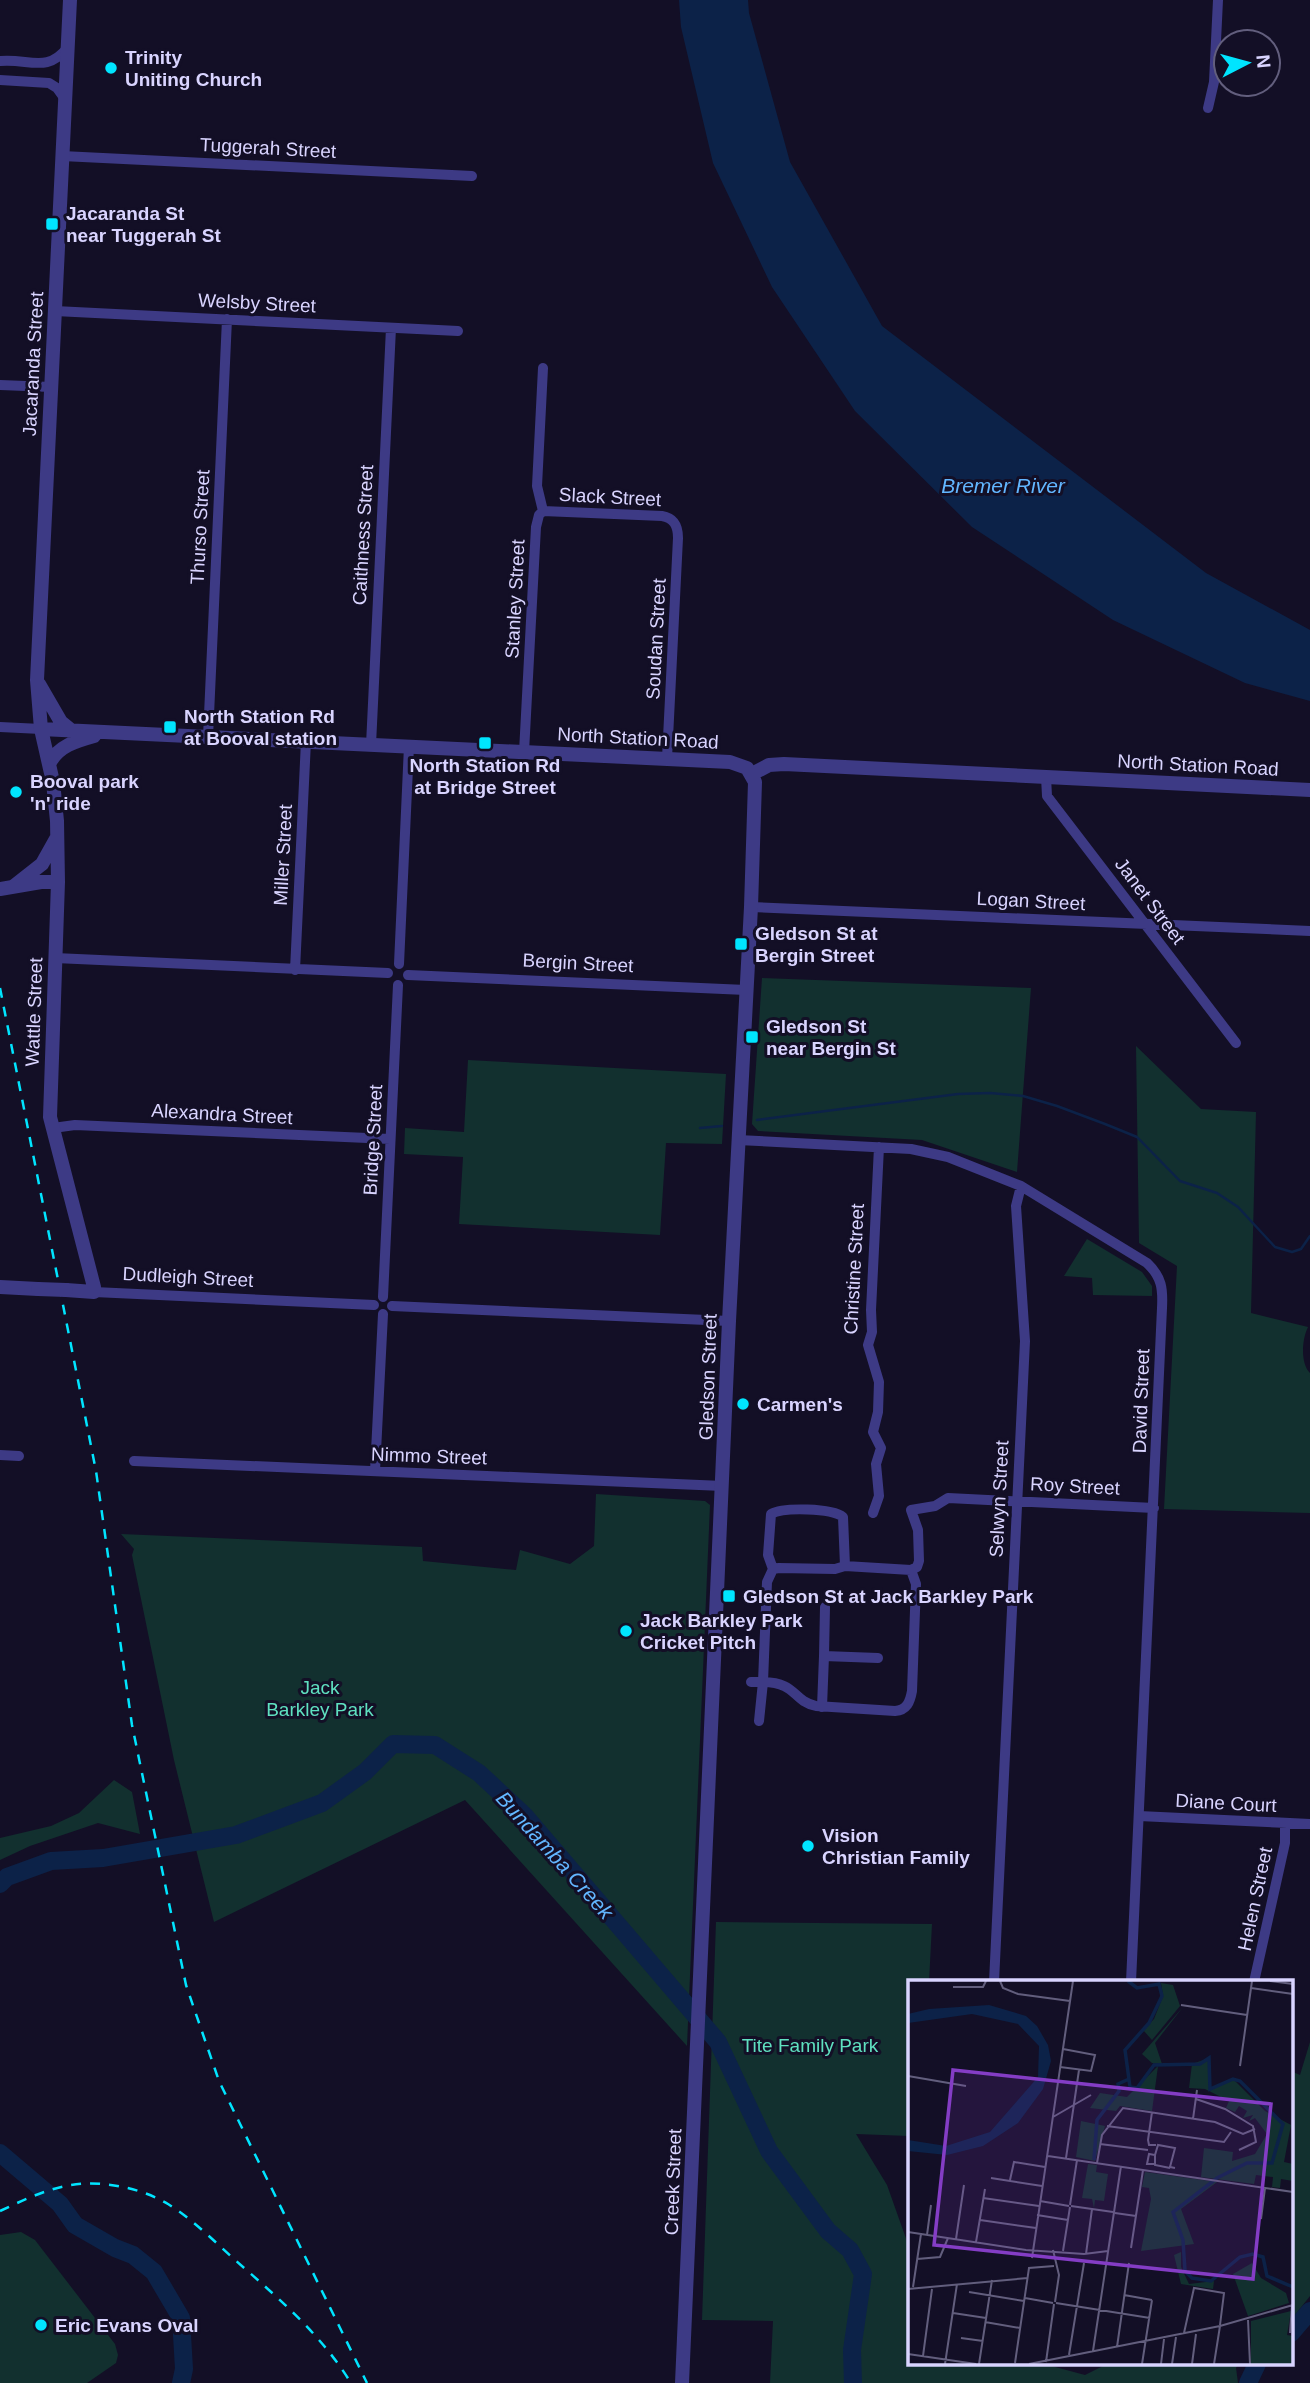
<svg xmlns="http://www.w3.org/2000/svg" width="1310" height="2383" viewBox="0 0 1310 2383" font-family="Helvetica,sans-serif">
<rect width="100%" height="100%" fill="#130f26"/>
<path fill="#12302f" d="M762,978L1031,988L1017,1172L922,1140L758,1131L752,1124Z
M1136,1046L1201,1109L1256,1112L1251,1313L1308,1327C1302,1339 1300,1363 1310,1373V1513L1164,1509L1177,1266L1139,1243Z
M468,1060L726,1074L722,1144L666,1143L660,1235L459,1224L463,1157L404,1154L405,1128L464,1132Z
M1087,1239L1142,1272L1152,1286V1296L1093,1295L1092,1278L1064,1276Z
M596,1494L705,1501L710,1505L687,2046L465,1800L214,1922L174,1760L132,1555L134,1549L121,1534L422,1547L423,1561L516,1570L520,1550L570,1564L594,1546Z
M114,1780L132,1792L140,1834L98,1823L30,1846L0,1860V1838L51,1826L79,1813Z
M716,1922L932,1924L929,1982H909V2136L856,2134L887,2185L909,2247V2364H1044L1085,2375L1107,2364H1238L1236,2368L1238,2383H770L773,2321L702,2320Z
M1310,2042V2296L1291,2320V2071L1300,2075Z
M21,2232L35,2240L115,2344L118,2355L116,2363L87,2383H0V2235Z"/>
<path fill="#0c2248" d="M679,0H748L749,13L790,162L882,326L1206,573L1310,630V701L1245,683L1113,620L972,527L855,411L772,287L713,163L681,27Z"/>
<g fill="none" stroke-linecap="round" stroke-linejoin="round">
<path stroke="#0c2248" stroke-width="2.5" d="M757,1120L958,1094L990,1093L1023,1096L1057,1106L1105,1124L1137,1137L1180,1181L1217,1193L1238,1207L1275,1247L1292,1252L1301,1249L1310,1236
M700,1128L722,1126"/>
<path stroke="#0c2248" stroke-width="18" d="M0,1884L7,1877L51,1861L103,1858L236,1835L322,1803L365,1772L393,1744L435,1745L479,1773L525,1816L718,2042L769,2151L828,2231L850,2250L863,2274L852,2350L853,2383
M0,2153L60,2204L75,2225L115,2248L133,2255L154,2272L181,2318L184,2369L181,2383
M1291,2333L1310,2311
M1248,2383L1257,2364"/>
<path stroke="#3d3a85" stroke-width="10" d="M0,61C29,58 47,74 68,47
M0,80L49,83L57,88L65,99
M1208,108L1214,82L1218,0
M62,156L472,176
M55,311L458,331
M0,385L51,387
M543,511L662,516C674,518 678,526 678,538L667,758
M0,727L41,729
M208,737L227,319
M371,745L391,328
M524,752L536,527L539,515L543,511L537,486L543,368
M1046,777L1047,796L1236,1043
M751,907L1310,931
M55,958L388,973
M399,964L409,746
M295,970L306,741
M408,975L746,990
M53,1128L75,1125L390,1139
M738,1140L911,1149L948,1157L1021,1186L1147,1263C1162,1277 1163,1289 1162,1308L1131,1982
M94,1292L374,1305
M383,1297L398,985
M392,1306L729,1321
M0,1455L19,1456
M134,1461L723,1486
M375,1471L383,1314
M873,1513L879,1496L876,1464L881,1448L873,1432L878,1412L879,1382L868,1345L872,1332L871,1310L879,1147
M911,1570L917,1567L919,1561L918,1530L911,1510L935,1506L948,1498L1154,1508
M824,1656L825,1607
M751,1682H763L767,1582L773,1569L779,1568L835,1569L845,1566L843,1517C832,1508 783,1507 771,1514L768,1555L773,1569
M822,1707L824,1656L878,1658
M759,1721L763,1682C798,1683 791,1700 816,1706L895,1711C907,1710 910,1702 912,1691L916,1584L911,1570L845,1566
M1139,1816L1310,1824
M994,1982L1025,1341L1016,1206L1021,1186
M1254,1982L1285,1843V1823"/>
<path stroke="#3d3a85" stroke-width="14" d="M39,684L61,722L72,731
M41,729L730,762L747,768L755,782L751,907L729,1321L682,2383
M49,764C58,746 76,741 94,736
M752,774L769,765L784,764L1310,790
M14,886L42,864L56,839
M0,889L41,882H58
M0,1287L38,1289
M66,1290L94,1292V1287L50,1117L58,882L57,821L53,782L41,729L37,680L70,0"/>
<path stroke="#00e5ff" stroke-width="2.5" stroke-dasharray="10 9" stroke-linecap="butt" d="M0,988L96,1471L132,1725L186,1985L219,2081L367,2383
M0,2211C32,2196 65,2180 102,2184C125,2186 148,2192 168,2204C192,2219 213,2240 234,2259C277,2297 320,2333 351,2383"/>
<path stroke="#3d3a85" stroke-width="14" d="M38,1289L66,1290"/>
</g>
<g fill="#00e5ff" stroke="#130f26" stroke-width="2.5">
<circle cx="111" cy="68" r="7"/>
<rect x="45" y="217" width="14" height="14" rx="3.5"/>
<rect x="163" y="720" width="14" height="14" rx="3.5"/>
<rect x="478" y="736" width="14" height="14" rx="3.5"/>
<circle cx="16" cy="792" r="7"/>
<rect x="734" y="937" width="14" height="14" rx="3.5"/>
<rect x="745" y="1030" width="14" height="14" rx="3.5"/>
<circle cx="743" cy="1404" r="7"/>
<rect x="722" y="1589" width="14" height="14" rx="3.5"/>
<circle cx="626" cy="1631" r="7"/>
<circle cx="808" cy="1846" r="7"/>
<circle cx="41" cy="2325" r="7"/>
</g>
<g text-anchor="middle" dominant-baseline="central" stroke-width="6" stroke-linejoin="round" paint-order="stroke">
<g font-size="19" font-weight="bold" fill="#d9d4ff" stroke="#130f26" text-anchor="start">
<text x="125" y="57">Trinity<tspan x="125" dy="22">Uniting Church</tspan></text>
<text x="66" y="213">Jacaranda St<tspan x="66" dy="22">near Tuggerah St</tspan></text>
<text x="184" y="716">North Station Rd<tspan x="184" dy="22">at Booval station</tspan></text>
<text x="485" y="765" text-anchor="middle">North Station Rd<tspan x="485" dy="22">at Bridge Street</tspan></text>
<text x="30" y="781">Booval park<tspan x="30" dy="22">'n' ride</tspan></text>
<text x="755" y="933">Gledson St at<tspan x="755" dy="22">Bergin Street</tspan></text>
<text x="766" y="1026">Gledson St<tspan x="766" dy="22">near Bergin St</tspan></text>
<text x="757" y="1404">Carmen's</text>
<text x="743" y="1596">Gledson St at Jack Barkley Park</text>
<text x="640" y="1620">Jack Barkley Park<tspan x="640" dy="22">Cricket Pitch</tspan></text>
<text x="822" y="1835">Vision<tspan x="822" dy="22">Christian Family</tspan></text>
<text x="55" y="2325">Eric Evans Oval</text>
</g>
<g font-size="19" fill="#d9d4ff" stroke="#130f26">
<text transform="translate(268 148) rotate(3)">Tuggerah Street</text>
<text transform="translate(257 303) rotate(3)">Welsby Street</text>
<text transform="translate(33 364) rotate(-87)">Jacaranda Street</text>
<text transform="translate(610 497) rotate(3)">Slack Street</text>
<text transform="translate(200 527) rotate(-87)">Thurso Street</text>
<text transform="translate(363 535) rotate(-87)">Caithness Street</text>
<text transform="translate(515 599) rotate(-87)">Stanley Street</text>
<text transform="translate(656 639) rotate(-87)">Soudan Street</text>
<text transform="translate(638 738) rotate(3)">North Station Road</text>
<text transform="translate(1198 765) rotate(3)">North Station Road</text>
<text transform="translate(283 855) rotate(-87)">Miller Street</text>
<text transform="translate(1031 901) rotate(3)">Logan Street</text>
<text transform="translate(1150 901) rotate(53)">Janet Street</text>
<text transform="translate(578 963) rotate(3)">Bergin Street</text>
<text transform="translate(34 1012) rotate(-88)">Wattle Street</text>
<text transform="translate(222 1114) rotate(3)">Alexandra Street</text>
<text transform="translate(373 1140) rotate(-87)">Bridge Street</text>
<text transform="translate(854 1269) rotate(-87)">Christine Street</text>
<text transform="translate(188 1277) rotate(3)">Dudleigh Street</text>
<text transform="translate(708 1377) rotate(-88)">Gledson Street</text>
<text transform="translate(1141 1401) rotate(-88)">David Street</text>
<text transform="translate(429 1456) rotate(2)">Nimmo Street</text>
<text transform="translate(1075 1486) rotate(3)">Roy Street</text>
<text transform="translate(999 1499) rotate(-87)">Selwyn Street</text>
<text transform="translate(1226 1803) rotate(3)">Diane Court</text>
<text transform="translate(1255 1899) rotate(-78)">Helen Street</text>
<text transform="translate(673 2182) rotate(-88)">Creek Street</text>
</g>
<g font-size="19" fill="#5fe0c0" stroke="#130f26">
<text x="320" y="1687">Jack<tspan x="320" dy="22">Barkley Park</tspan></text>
<text x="810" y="2045">Tite Family Park</text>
</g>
<g font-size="21" font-style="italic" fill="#62b6ff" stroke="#130f26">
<text x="1003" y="485">Bremer River</text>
<text transform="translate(555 1855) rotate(48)">Bundamba Creek</text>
</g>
</g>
<g transform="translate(908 1980)">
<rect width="385" height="385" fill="#130f26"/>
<path d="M253,3L265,5L272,26L244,60L235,50L246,39L255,16ZM275,27L247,63L254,84L244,83L234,74ZM301,78L303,110L325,99L357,131L383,145L376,182L385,184V201L373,199L372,208L364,207L365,197L348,195L346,204L293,197L296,168L325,172L324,181L347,174L359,154L347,138L341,141L345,135L335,138L339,131L331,126L327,132L318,128L321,121L297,109L281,108L284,84ZM250,86L244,131L212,126L208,131L182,128L192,113L219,117ZM173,141L197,146L187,181L168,177ZM180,184L189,185L188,192L200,194L196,221L187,220L186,228L184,219L174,218ZM237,192L309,202L273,229L286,264L233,271L243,219L241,208L234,207ZM273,272V287L281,304L306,301L305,309L273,304L266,275ZM344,283L353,298L378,313L381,323L340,336L325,294ZM383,331L379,355L385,356V384H343V341Z" fill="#12302f"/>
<path d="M81,25L118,36L129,46L140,65L143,81L135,109L110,143L75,166L39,175L0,171V160L38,166L82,152L130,97L131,66L110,44L64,34L0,43V34L21,29Z" fill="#0c2248"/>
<path fill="none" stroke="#0c2248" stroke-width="3.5" d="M220,1L229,8L251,4L254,16L241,43L217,70L222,107L229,108L246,85L292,84L301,78L302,109L325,99L332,101L375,144L364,183H339L309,198L265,232L275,260L277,291L284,298L303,301L332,277L345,274L355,277L359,296L385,307M186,180L189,140L211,111L210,104L221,99"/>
<path fill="none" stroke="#625e7d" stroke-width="2" d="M92,1L95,8L110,14L162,21M362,1L385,4M45,7H75L78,1M343,8L385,14M273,25L339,35M332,86L344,1M152,87L183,91L187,75L155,69M0,96L58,106M288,119L317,129L345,146L348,162L331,170M244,132L240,160L241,165H248M145,137L183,115M285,139L289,110M199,146L316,162L323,152M192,164L240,170M247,175L250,165L267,168L262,187L267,188M140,176L385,212M158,178L171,90M189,183L194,155L215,128L307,142L335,154L347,149M247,184H239L241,174L247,175V185L262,188M83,198L134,206M102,200L106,182L137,187M75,218L131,226M132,221L161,226M162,225L169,180M163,226L205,232M207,233L228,236M129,235L160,240M353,239L357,208M72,240L128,248M0,252L118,270L176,274L200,271M19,255L23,225M48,259L56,205M68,262L77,209M223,268L235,190M145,270L151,295L147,322M155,271L162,227M178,274L184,229M124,278L165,1M9,279L32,277L40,258M5,307L13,254M0,309L120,298M61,312L116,321M216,315L244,320M117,318L145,323M148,323L242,338M45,333L78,338M340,340L342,384M77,342L112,348M276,353L286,308L316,313L312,345M382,353L384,325M53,358L75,361M209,367L221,283M185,371L213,186M0,374L68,384M161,375L176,283M15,376L24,309M138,382L146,324M107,383L121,288L146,286M37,384L49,304M71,384L84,300M121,384L312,346L385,325M234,384L244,320M253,384L256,359M264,384L268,357M284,384L288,354M306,384L312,346"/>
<path fill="#843dc5" fill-opacity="0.15" stroke="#843dc5" stroke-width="3.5" d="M45,90L363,124L345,299L26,265Z"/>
<rect width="385" height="385" fill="none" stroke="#d9d4ff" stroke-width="3.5"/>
</g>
<g transform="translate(1247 63) rotate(84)"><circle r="33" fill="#130f26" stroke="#625e7d" stroke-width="2"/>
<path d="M0-5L12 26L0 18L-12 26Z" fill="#00e5ff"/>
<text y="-10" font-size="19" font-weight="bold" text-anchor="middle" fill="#d9d4ff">N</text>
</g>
</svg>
